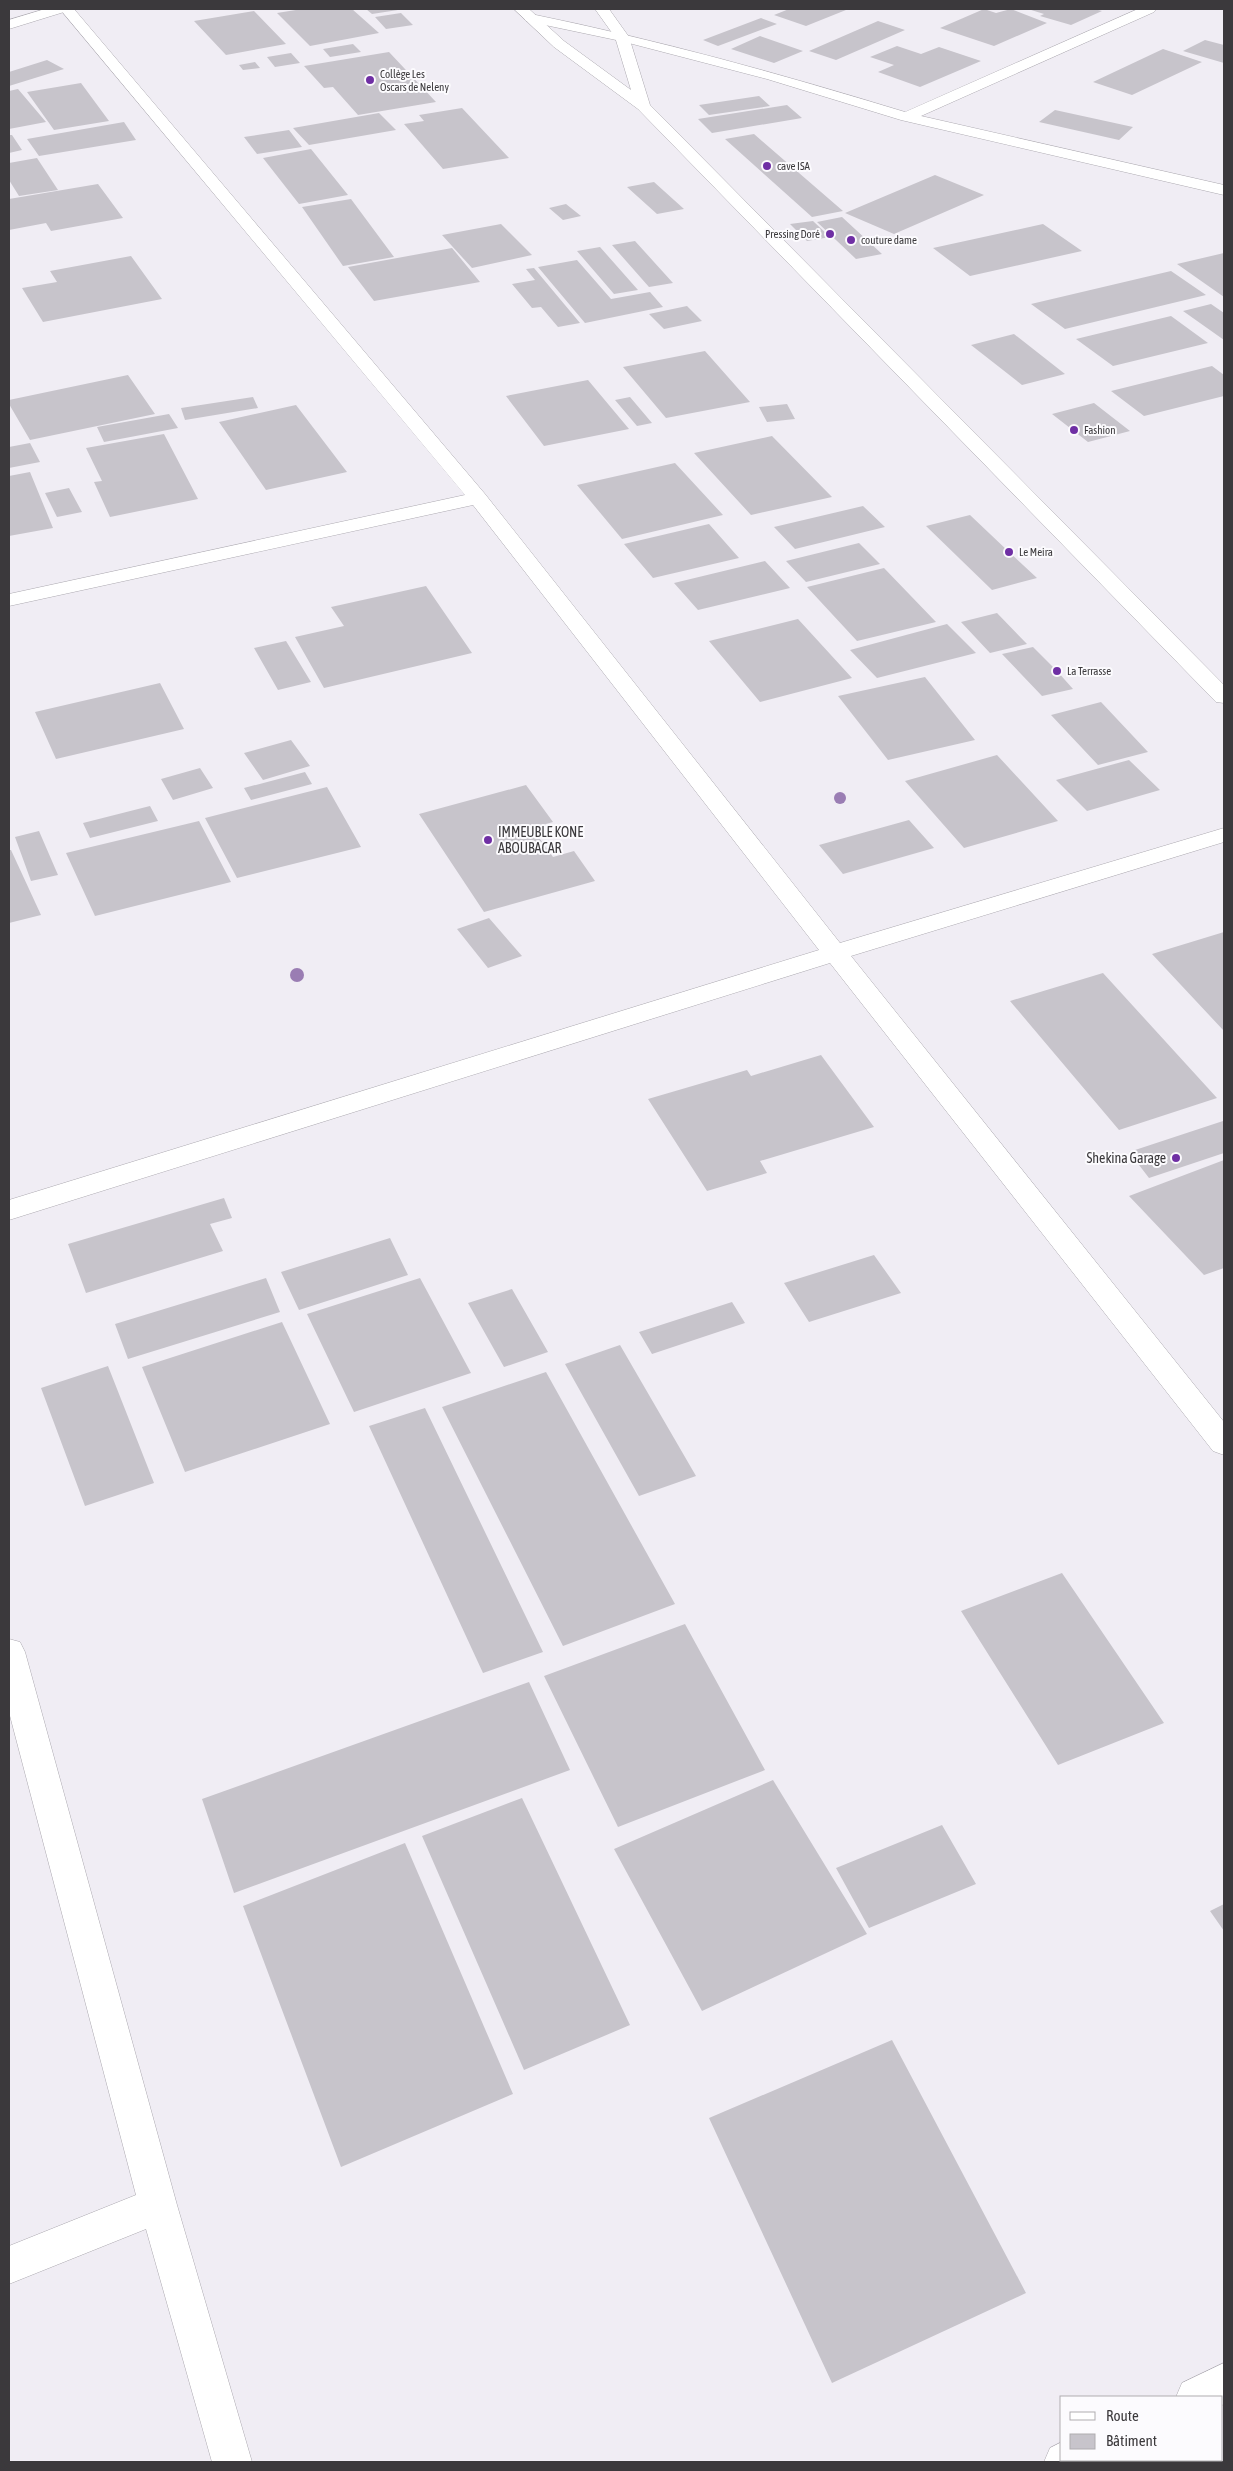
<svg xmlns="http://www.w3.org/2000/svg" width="1233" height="2471" viewBox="0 0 1233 2471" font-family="'Asap Condensed',sans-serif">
<rect width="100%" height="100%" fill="#f0edf4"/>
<path fill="#c7c4cb" d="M302,9H352L379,33L310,46L277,13Z
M366,9H398V10L372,14Z
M789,9H842L846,10L806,26L774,15Z
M984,9L996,13L1011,9L1047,23L994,46L940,28Z
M1028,9H1094L1102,11L1071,25L1040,16L1044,14Z
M254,11L286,44L226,55L194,21Z
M401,13L413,25L386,29L375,17Z
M761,18L777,24L718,46L703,40Z
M878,21L905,30L836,60L809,51Z
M760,36L803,51L774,63L731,49Z
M1205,40L1224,45V63L1183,51Z
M353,44L361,52L330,57L323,49Z
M897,46L921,54L939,47L981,61L920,87L878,72L894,65L870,57Z
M1163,49L1202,62L1132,95L1093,82Z
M389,52L436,102L358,115L333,87L324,88L304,66Z
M291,53L300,63L275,67L267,57Z
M47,60L64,69L9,86V72Z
M255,62L260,68L243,70L239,65Z
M81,83L109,121L54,130L27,92Z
M18,89L46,122L9,129V91Z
M759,96L770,106L709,115L699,105Z
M787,105L802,118L712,133L698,119Z
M462,108L509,158L443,169L404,124L424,121L419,115Z
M1055,110L1133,127L1119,140L1039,122Z
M379,113L396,130L309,145L293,128Z
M124,122L136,140L39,156L27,139Z
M289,130L302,147L257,154L244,137Z
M754,134L843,211L812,217L725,139Z
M9,135H12L22,150L9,153Z
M311,149L348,195L299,204L263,158Z
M37,158L58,190L19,196L9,180V163Z
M935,175L984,195L894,234L845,213Z
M654,182L684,209L657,214L627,187Z
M98,184L123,218L51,231L46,223L9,230V199Z
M351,199L394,257L343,266L302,207Z
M566,204L581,216L563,220L549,208Z
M842,217L882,254L856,259L817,222Z
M813,221L830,237L807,241L790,224Z
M501,224L532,255L472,268L442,235Z
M1043,224L1082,251L970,276L933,248Z
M635,241L673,283L649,287L612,245Z
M600,247L638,290L614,294L577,251Z
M452,248L480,282L374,301L348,267Z
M1224,253V297L1177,264Z
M131,256L162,299L43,322L22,288L57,282L50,271Z
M577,260L611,299L650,292L663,307L585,323L538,267Z
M534,268L580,323L558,327L541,307L532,308L512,284L535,280L526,269Z
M1171,271L1206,295L1065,329L1031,304Z
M1211,304L1224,313V340L1183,311Z
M687,306L702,321L664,329L649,314Z
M1171,316L1208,343L1113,366L1076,339Z
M1014,334L1065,374L1022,385L971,345Z
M705,351L750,402L666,418L623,367Z
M1212,366L1224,375V396L1144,416L1111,391Z
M128,375L155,414L30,440L9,404V400Z
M588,380L629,429L544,446L506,396Z
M253,397L258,408L185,420L181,408Z
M630,397L652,423L637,426L615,400Z
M1094,403L1130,431L1088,442L1052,414Z
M787,404L795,419L767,422L759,407Z
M296,405L347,472L266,490L219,422Z
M169,414L178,428L104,442L97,427Z
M164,434L198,499L110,517L94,482L102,481L86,448Z
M772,436L832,497L751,515L694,453Z
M30,443L40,462L9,468V447Z
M675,463L723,515L622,539L577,485Z
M30,472L53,528L9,536V476Z
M69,488L82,512L57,517L45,493Z
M863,506L885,527L795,549L774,527Z
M970,515L1009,552L1037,578L992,590L926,526Z
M709,524L739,558L653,578L624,544Z
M859,543L880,564L806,582L786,561Z
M765,561L790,588L698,610L674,583Z
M884,568L936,622L857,641L807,587Z
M426,586L472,653L324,688L295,637L344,626L331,607Z
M997,613L1027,644L990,653L961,622Z
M798,619L852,678L760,702L709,641Z
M947,624L976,653L877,678L850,650Z
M286,641L311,682L278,690L254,648Z
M1033,647L1057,671L1073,689L1042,696L1002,654Z
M925,677L975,740L888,760L838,696Z
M160,683L184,729L56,759L35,712Z
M1101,702L1148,752L1098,765L1051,715Z
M291,740L310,766L263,780L244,753Z
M997,755L1058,821L964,848L905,781Z
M1129,760L1160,790L1087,811L1056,780Z
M200,768L213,788L173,800L161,779Z
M305,772L312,784L251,800L244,788Z
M526,785L553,822L532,828L553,857L574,851L595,881L484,912L419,814Z
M327,787L361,847L237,878L205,818Z
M150,806L158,821L90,838L83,823Z
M909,820L934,848L843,874L819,845Z
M199,821L231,882L95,916L66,853Z
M39,831L58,875L31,881L15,837Z
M9,850H11L41,915L9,923Z
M489,918L522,956L488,968L457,929Z
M1224,932V1031L1152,954Z
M1103,973L1217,1098L1119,1130L1010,1001Z
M821,1055L874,1127L760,1161L767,1173L707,1191L648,1099L747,1070L751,1076Z
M1223,1121L1224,1153L1149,1178L1129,1152Z
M1224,1160V1268L1204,1275L1129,1196Z
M224,1198L232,1218L210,1224L223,1251L86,1293L68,1244Z
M390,1238L408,1275L299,1310L281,1272Z
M874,1255L901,1293L809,1322L784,1283Z
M266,1278L280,1312L128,1359L115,1324Z
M420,1278L471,1373L354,1412L307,1314Z
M512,1289L548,1352L504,1367L468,1303Z
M732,1302L745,1323L652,1354L639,1332Z
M282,1322L330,1424L185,1472L142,1367Z
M620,1345L696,1476L639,1496L565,1364Z
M108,1366L154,1483L85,1506L41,1388Z
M546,1372L675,1604L563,1646L442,1407Z
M425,1408L543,1652L483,1673L369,1426Z
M1062,1573L1164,1723L1058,1765L961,1611Z
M685,1624L765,1770L618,1827L544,1676Z
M529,1682L570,1770L234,1893L202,1799Z
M773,1780L867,1934L702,2011L614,1849Z
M522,1798L630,2025L524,2070L422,1836Z
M942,1825L976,1884L869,1928L836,1868Z
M405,1843L513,2094L341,2167L243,1906Z
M1224,1904V1931L1210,1911Z
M892,2040L1026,2293L832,2383L709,2118Z"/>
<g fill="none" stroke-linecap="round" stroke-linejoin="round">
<g stroke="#aca9b0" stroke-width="1">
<path id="street" d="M60,9H74L485,494L840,943L1224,828V842L851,956L1224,1422V1455L1213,1451L830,963L9,1220V1200L819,950L473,505L9,606V594L465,495Z
M1138,9H1156L1154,12L921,116L1224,185V195L901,120L767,79L621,41L526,21L524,18L531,14C658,40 781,74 905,112Z
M9,1639L20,1642L25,1652L177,2205L252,2462H212L146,2229L9,2284V2246L136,2195L9,1712Z
M1224,2363V2404L1222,2405V2397H1176L1182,2383Z
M1062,2442V2460H1089V2462H1044L1050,2448Z"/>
</g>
<g stroke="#aca9b0" stroke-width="1">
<path id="secondary" d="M45,9H66L64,12L9,29V20Z
M514,9H529L564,41L631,90L615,37L595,9H609L629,37L650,105L1224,685V703L1216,702L638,109L554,47Z"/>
</g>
<use href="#street" fill="#fff" fill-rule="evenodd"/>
<use href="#secondary" fill="#fff" fill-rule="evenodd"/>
</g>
<g fill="#9a7db3">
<circle cx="840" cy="798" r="6"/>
<circle cx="297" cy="975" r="7"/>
</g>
<g fill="#6f2fa4" stroke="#fcfbfe" stroke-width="2">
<circle cx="370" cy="80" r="5"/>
<circle cx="767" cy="166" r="5"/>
<circle cx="830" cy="234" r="5"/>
<circle cx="851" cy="240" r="5"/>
<circle cx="1074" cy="430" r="5"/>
<circle cx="1009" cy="552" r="5"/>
<circle cx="1057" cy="671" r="5"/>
<circle cx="488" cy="840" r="5"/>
<circle cx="1176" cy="1158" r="5"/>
</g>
<g text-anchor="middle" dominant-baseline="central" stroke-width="4" stroke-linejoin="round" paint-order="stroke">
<g font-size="11" fill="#3b393c" stroke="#fcfbfe" text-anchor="start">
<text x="380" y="74">Collège Les<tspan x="380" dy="13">Oscars de Neleny</tspan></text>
<text x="777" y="166">cave ISA</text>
<text x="820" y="234" text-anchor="end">Pressing Doré</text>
<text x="861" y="240">couture dame</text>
<text x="1084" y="430">Fashion</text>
<text x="1019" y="552">Le Meira</text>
<text x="1067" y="671">La Terrasse</text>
</g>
<g font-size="14" fill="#3b393c" stroke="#fcfbfe" text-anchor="start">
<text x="498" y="832">IMMEUBLE KONE<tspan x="498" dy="16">ABOUBACAR</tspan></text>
<text x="1166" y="1158" text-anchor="end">Shekina Garage</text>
</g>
</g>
<rect width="1233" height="2471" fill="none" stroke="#3b393c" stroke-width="20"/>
<rect x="1060" y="2396" width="162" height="65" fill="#fcfbfe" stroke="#afadb0"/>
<rect x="1070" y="2412" width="25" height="8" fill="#ffffff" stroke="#afadb0"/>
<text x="1106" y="2421" font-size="15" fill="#3b393c">Route</text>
<rect x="1070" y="2434" width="25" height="15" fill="#c7c4cb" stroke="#afadb0"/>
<text x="1106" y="2446" font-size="15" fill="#3b393c">Bâtiment</text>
</svg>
